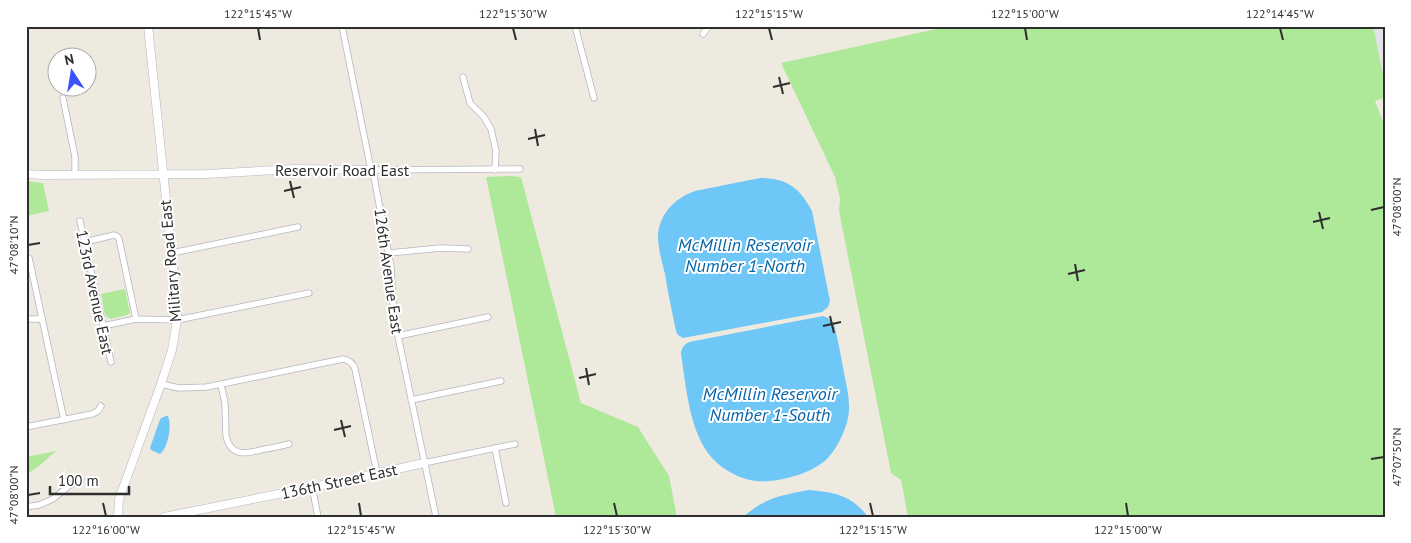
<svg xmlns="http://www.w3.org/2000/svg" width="1411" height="543" viewBox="0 0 1411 543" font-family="'PT Sans',sans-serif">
<rect width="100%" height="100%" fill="#efeae0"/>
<path fill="#e3e0e8" d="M1373,26H1385V84Z"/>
<path fill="#aee99a" d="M950,26H1373L1385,84V98L1375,101L1385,127V517H908L901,480L891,473L839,211L840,199L835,177L781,63Z
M510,176L521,177L581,403L638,427L669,476L677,517H556L486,177Z
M26,181L43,183L49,211L26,216Z
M125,289L130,313L127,315L111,319L107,317L105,314L101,294Z
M57,451C46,458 39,469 26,474V457Z"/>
<path fill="#6ec7f6" d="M760,178C787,178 800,188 812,211L830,301L828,307L822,312L683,338L678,335L676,331C672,312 668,293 665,274C662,262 658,248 658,236C659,214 675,198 695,191Z
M823,316L828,318L834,324C838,340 841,356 844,373C847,388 851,403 848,418C845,432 837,448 827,459C811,474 778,483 756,481C738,479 718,467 708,453C689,427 686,386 681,354C681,348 684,345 689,342Z
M166,416H168C172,426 168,448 160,454L151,450L150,448L159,422L161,418Z
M808,490C834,492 852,495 868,517H743C767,497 779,496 808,490Z"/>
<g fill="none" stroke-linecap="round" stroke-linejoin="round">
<g stroke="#b4b5c2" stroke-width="7">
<path id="street" d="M342,26L371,170L374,177L391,267L393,303L398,336L436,517
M575,26L594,98
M703,34L709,26
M463,77L470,103L484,117L491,129L496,151L495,170
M63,98L75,157V175
M371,170L520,169
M80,221L111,362
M85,242L114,235L117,236L119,239L136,319
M172,253L298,227
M389,253L441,248L468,249
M26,258H29L64,420
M26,319H42
M103,326L136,319L177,320L309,293
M398,336L488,317
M161,384L179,388L207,387L343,359C349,360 353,363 355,369L377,473
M221,385L225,403L226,436C231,459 249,453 265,449C273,448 281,446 289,444
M411,400L501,381
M26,427L92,414L98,411L101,406
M495,448L506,503
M424,463L515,444
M312,486L318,517
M26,507L39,505L53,499L70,485L81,480"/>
</g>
<g stroke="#b4b5c2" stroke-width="9">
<path id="secondary" d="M26,174L43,175L206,174L295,169L371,170
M118,517L119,499L161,384L172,350L177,320V302L174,276L148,26
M164,517L348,480L424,463"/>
</g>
<use href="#street" stroke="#fff" stroke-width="5.5"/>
<use href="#secondary" stroke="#fff" stroke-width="8"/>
</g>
<path fill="none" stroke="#2e2e2e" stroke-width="2" d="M258,28L260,40M513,28L516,40M769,28L772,40M1025,28L1027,40M1280,28L1283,40M779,77L783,94M773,87L790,83M535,129L538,146M528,139L545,135M290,181L294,198M284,191L301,187M1371,210L1384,207M1319,212L1323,229M1313,222L1330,218M28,245L40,243M1075,264L1078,281M1068,274L1085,270M830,316L834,333M823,326L841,322M586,368L589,385M579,378L596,374M341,420L345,437M334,430L351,426M1371,459L1384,457M28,495L40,493M103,503L106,516M359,503L361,516M614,503L617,516M870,503L873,516M1126,503L1128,516"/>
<g text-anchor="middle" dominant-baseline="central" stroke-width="4" stroke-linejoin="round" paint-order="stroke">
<g font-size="16" fill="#2e2e2e" stroke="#fff">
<text x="342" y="170">Reservoir Road East</text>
<text transform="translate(170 261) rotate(-95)">Military Road East</text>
<text transform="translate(389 271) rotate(82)">126th Avenue East</text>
<text transform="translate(95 292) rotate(78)">123rd Avenue East</text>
<text transform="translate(339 481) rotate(-12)">136th Street East</text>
</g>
<g font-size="18" font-style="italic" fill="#0564aa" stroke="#fff">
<text x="745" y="244">McMillin Reservoir<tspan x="745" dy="21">Number 1-North</tspan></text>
<text x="770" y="393">McMillin Reservoir<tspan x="770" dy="21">Number 1-South</tspan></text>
</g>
</g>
<rect width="1411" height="543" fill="none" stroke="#ffffff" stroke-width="55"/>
<g transform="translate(72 72) rotate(348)"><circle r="24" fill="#ffffff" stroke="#ababab"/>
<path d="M0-4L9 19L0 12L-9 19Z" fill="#3d52ff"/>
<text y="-8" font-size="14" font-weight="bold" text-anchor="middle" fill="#2e2e2e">N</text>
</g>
<path d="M50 486v8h79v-8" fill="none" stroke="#2e2e2e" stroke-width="2.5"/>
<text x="58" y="486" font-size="15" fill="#2e2e2e" stroke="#ffffff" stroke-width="4" paint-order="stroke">100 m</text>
<rect x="28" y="28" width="1356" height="488" fill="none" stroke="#2e2e2e" stroke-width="2"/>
<g font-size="12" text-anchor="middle" fill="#2e2e2e">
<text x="258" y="18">122°15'45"W</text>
<text x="513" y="18">122°15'30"W</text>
<text x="769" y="18">122°15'15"W</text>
<text x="1025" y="18">122°15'00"W</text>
<text x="1280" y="18">122°14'45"W</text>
<text transform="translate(1397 207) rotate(-90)" y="4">47°08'00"N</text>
<text transform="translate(14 245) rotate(-90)" y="4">47°08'10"N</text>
<text transform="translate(1397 457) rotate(-90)" y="4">47°07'50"N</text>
<text transform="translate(14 495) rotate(-90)" y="4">47°08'00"N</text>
<text x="106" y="534">122°16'00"W</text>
<text x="361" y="534">122°15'45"W</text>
<text x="617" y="534">122°15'30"W</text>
<text x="873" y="534">122°15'15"W</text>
<text x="1128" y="534">122°15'00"W</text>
</g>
</svg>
